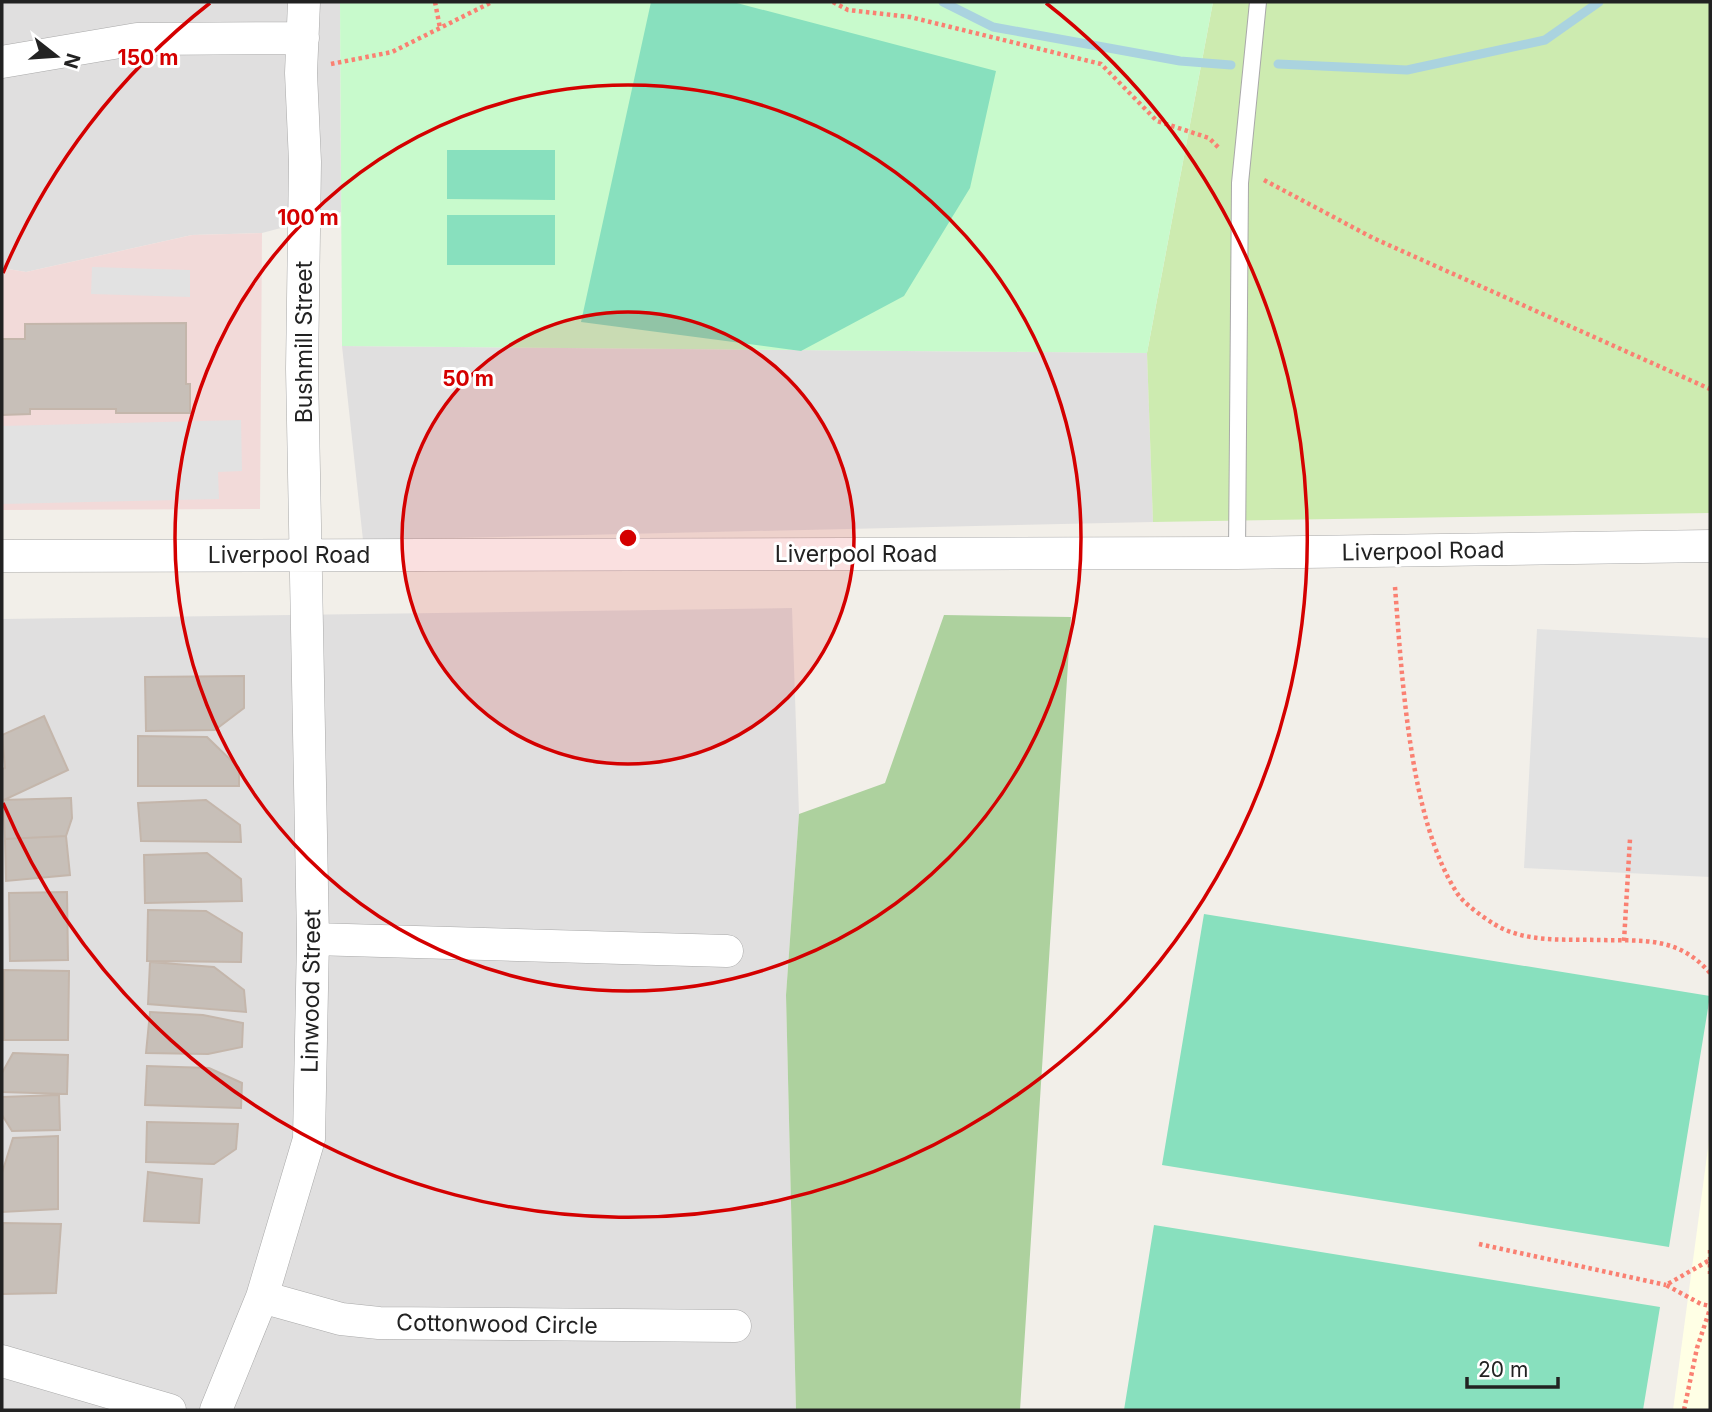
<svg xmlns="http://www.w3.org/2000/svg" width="1712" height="1412" viewBox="0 0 1712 1412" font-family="Inter,sans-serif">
<rect width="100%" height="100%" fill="#f2efe9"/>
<path fill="#e0dfdf" d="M2,2H340L341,212L262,233L192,235L26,272L2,268Z
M342,346L1147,353L1153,522L363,540Z
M792,608L799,814L786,995L796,1410H2V619Z"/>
<path fill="#f2dad9" d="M262,233L260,509L2,510V268L26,272L192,235Z"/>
<path fill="#ffffe5" d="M1710,1133V1410H1673Z"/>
<path fill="#cdebb0" d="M1213,2H1710V513L1153,522L1147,353Z"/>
<path fill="#add19e" d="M944,615L1071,617L1020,1410H796L786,995L799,814L885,783Z"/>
<path fill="#c8facc" d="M340,2H1213L1147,353L342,346Z"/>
<path fill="#88e0be" d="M651,2H733L996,71L970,188L904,296L801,351L581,322Z
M447,150H555V200L447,199Z
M447,215H555V265H447Z
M1204,914L1710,996L1669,1247L1162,1165Z
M1154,1225L1660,1307L1643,1410H1124Z"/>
<path fill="#e2e2e2" d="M92,267L190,270V297L91,294Z
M241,420L242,471L218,472L219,499L2,504V426Z
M1537,629L1710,638V877L1524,868Z"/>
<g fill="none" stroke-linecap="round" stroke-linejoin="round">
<path stroke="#aad3df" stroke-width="9" d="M943,2L993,27L1180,61L1231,65
M1278,64L1407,70L1545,40L1599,2"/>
</g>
<path fill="#c7bfb8" stroke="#c4b6ab" stroke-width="2" d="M186,323V384H190V413H116V409H30V414L2,415V339H25V324Z
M244,676V708L215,730L146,731L145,677Z
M44,716L68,770L2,801V769L5,768L2,735Z
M138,736L207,737L239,768V786H138Z
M71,798L72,818L66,836L5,839L3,800Z
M206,800L240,825L241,842L141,841L138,803Z
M66,836L70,875L6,881L5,839Z
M207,853L241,879L242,901L145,903L144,855Z
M67,892L68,960L10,961L9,893Z
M148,910L206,911L242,933L241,962L147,961Z
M150,962L214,967L244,990L246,1012L148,1004Z
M4,970L69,971L68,1040H4Z
M150,1012L203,1015L243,1023L242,1047L208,1054L146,1053Z
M13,1053L68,1055L67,1094L2,1092V1073Z
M147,1066L209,1068L242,1083L241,1108L145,1105Z
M59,1095L60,1130L12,1131L2,1115V1097Z
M147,1122L238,1124L236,1149L214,1164L146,1162Z
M58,1136V1209L2,1212V1173L13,1138Z
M148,1172L202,1179L199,1223L144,1221Z
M3,1223L61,1224L56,1293L2,1294Z"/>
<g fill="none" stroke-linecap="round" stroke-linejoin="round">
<g stroke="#a9a9a9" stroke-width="18">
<path id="lane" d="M1237,553L1240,183L1258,2"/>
</g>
<g stroke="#a9a9a9" stroke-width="33">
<path id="street" d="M2,62L137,39L303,38
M2,556L1237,553L1710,546
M313,939L727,951
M262,1297L341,1319L379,1323L735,1326
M2,1361L170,1410
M216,1410L262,1297L309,1139L313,939L302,369L305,162L301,73L304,2"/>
</g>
<path stroke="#fa8072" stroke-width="4.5" stroke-dasharray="3.5 3.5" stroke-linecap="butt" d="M435,2L440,28
M833,2L848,10L910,17L1101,64L1157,121L1209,138L1220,149
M331,64L392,52L492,2
M1264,180L1373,238L1710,389
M1395,587C1402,676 1409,818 1457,893C1464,904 1483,917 1494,924C1525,943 1563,939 1598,940C1643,941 1678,936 1710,973
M1624,941L1630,839
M1479,1244L1666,1285
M1710,1250V1274
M1708,1261L1666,1285L1701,1304L1710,1306
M1684,1410L1697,1348L1710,1309"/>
<use href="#lane" stroke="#fff" stroke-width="16"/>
<use href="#street" stroke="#fff" stroke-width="32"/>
</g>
<circle cx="628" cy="538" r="226" fill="#d40000" fill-opacity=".12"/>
<g fill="none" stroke="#d40000" stroke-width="3.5">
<circle cx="628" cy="538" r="226"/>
<circle cx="628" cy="538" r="453"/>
<path d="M3 273A679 679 0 0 1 210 3M1046 3A679 679 0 1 1 3 803"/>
</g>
<g text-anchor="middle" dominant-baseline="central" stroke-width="6" stroke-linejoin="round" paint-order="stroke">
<g font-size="23" fill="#222" stroke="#fff">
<text transform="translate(304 342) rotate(-90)">Bushmill Street</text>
<text transform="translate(1423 551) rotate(-1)">Liverpool Road</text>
<text x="856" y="554">Liverpool Road</text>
<text x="289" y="555">Liverpool Road</text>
<text transform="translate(311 991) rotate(-89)">Linwood Street</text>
<text transform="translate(497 1324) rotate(1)">Cottonwood Circle</text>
</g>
</g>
<circle cx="628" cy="538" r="10" fill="#d40000" stroke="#fff" stroke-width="3.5"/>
<g font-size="21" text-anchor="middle" font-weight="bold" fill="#d40000" stroke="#fff" stroke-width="6" stroke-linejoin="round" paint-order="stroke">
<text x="148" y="65">150 m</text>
<text x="308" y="225">100 m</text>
<text x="468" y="386">50 m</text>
</g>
<rect width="1712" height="1412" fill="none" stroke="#222222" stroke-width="7"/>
<g transform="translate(56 56) rotate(107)" stroke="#ffffff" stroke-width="5" paint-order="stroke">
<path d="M0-5L12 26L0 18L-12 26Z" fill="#222222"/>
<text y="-10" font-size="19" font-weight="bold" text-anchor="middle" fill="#222222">N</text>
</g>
<path d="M1467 1377v10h91v-10" fill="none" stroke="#222222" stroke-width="3.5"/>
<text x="1478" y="1377" font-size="21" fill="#222222" stroke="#ffffff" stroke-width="5" paint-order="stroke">20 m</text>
</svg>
